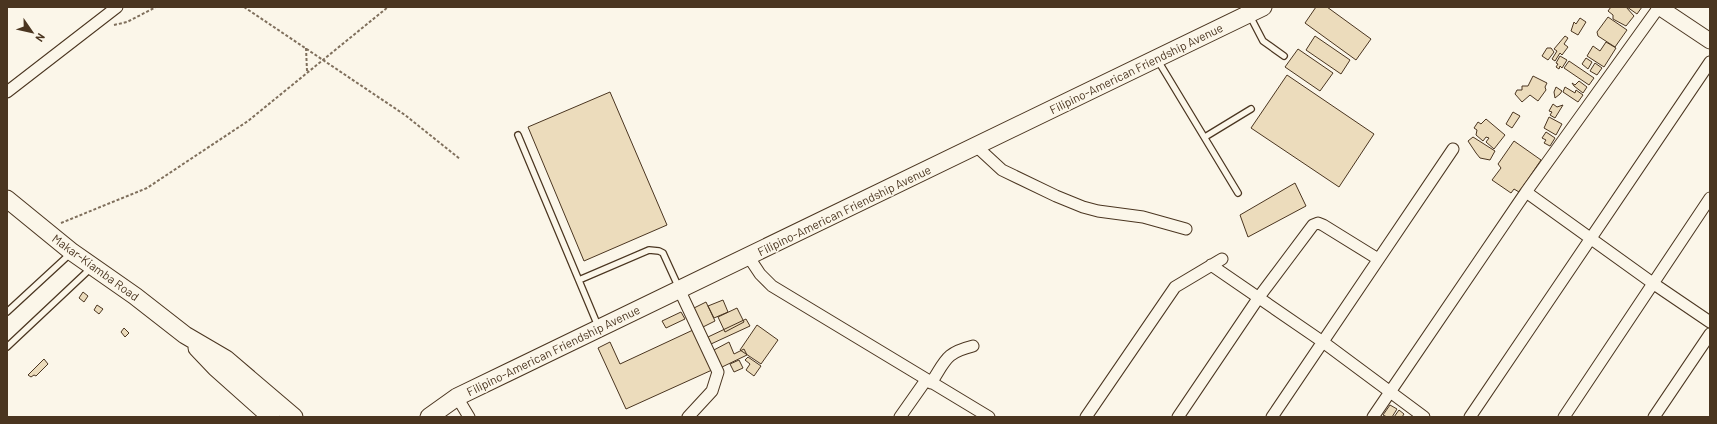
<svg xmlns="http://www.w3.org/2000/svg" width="1717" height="424" viewBox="0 0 1717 424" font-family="Barlow,sans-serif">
<rect width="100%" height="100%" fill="#fbf6e9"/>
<path fill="#ecdcbc" stroke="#4a3520" d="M1316,7H1327L1371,39L1356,60L1305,23Z
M1611,7H1626L1634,16L1626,26L1613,19V15L1608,11Z
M1627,7H1642L1637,14Z
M1608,17L1627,30L1615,47L1598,36L1597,32Z
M1580,18L1586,22L1578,35L1571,31L1574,22L1576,24Z
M1315,36L1350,60L1341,74L1306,50Z
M1565,36L1568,38L1564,44L1568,47L1562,55L1560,53L1555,61L1552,59L1557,51L1554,49Z
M1606,42L1616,48L1604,67L1587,56L1593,46L1600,51Z
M1547,48H1551L1554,52L1548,60L1542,56Z
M1298,49L1333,73L1320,91L1285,67Z
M1560,56L1567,60L1562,68L1560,66L1559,69L1556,67L1558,64L1556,63Z
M1586,58L1592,62L1588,69L1582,64Z
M1569,61L1594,78L1589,85L1564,68Z
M1595,63L1602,68L1597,75L1590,71Z
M1287,75L1374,134L1339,187L1251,128Z
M1533,76L1547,83L1545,87L1546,90L1538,101L1530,95L1522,102L1515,94L1517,90H1522V86H1528Z
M1579,81L1587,87L1583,93L1574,86L1572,83L1575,85Z
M1556,87L1562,91L1560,94L1555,98L1554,92Z
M1565,87L1575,93L1576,90L1583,95L1578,102L1563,92Z
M610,92L667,225L584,261L528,127Z
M1553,104L1557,107L1563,105L1555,118L1550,115L1552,112L1549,111Z
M1513,112L1520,116L1512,128L1506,124Z
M1549,117L1562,124L1556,135L1544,128Z
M1486,119L1505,135L1494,149L1486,142L1489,138L1486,137L1483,141L1476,135L1477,130L1474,128L1478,122L1481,124Z
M1546,132L1555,138L1550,146L1544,143L1546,140L1542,138Z
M1473,137L1495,151L1490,160L1480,158L1476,153L1468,141Z
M1514,141L1541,160L1519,192L1514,189L1511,193L1492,180L1501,168L1498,164Z
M1295,183L1306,206L1248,237L1240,215Z
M83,292L88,296L84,302L79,298Z
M723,300L728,312L714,318L708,306Z
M706,302L715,321L701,328L692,309Z
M97,305L103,309L99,314L94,310Z
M737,308L744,322L725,332L718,317Z
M681,312L685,319L666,328L662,321Z
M746,319L750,326L711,344L708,337Z
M757,325L778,340L761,364L740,350Z
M124,328L129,333L125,337L121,332Z
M693,330L712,370L626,409L598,348L610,342L620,364Z
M729,342L734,354L744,349L747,355L720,368L712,351Z
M748,357L761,366L754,376L746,370L750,364L745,360Z
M44,359L48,364L36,376L34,375L31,377L28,375Z
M739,360L743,368L734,372L730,364Z
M1390,405L1397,409L1392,417H1387L1383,415Z
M1399,410L1404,414L1402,417H1394Z"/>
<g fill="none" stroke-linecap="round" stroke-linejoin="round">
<g stroke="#4a3520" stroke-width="8">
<path id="lane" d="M1250,16L1263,41L1284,56
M1157,59L1238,193
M518,135L598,326
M1205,137L1251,109
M579,280L649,250L659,251L663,253L679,288
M7,312L71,253
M7,347L91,268"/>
</g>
<g stroke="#4a3520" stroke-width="13">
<path id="street" d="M7,92L117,7
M976,146L1002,170L1056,196L1083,207L1098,211L1143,217L1186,229
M1526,192L1654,284L1710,322
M748,256L760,274L772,286L989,417
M1211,265L1323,342L1424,417
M679,289L718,372L712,391L688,417
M931,383C946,360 945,353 973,346
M457,397L469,417
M900,417L926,380
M1086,417L1175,287L1222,259
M1178,417L1259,297L1313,225L1318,223L1323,225L1378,259
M1272,417L1453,149
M1373,417L1526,192L1659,7
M1470,417L1710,62
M1564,417L1710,198
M1654,417L1710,334"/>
</g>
<g stroke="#4a3520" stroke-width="17">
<path id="secondary" d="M1659,7L1710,41"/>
</g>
<g stroke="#4a3520" stroke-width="19">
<path id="primary" d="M7,199L72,252L135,296L185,335L226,359L294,417
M197,348L216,368L271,417
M429,417L457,397L1263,7"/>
</g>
<path stroke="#7f6f5c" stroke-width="2" stroke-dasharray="3 2" stroke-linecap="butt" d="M244,7L405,115L460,159
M114,25L127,22L156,7
M306,48L307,71
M61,223L147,188L248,121L388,7"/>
<use href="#lane" stroke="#fbf6e9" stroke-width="5.5"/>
<use href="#street" stroke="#fbf6e9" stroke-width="11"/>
<use href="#secondary" stroke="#fbf6e9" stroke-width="15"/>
<use href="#primary" stroke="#fbf6e9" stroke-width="17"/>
</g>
<g text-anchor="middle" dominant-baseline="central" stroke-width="3" stroke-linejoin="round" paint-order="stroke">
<g font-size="12" fill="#4a3520" stroke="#fbf6e9">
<text transform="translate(1136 68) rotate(-26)">Filipino-American Friendship Avenue</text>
<text transform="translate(844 210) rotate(-26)">Filipino-American Friendship Avenue</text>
<text transform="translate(96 267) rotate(36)">Makar-Kiamba Road</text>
<text transform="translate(553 350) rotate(-26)">Filipino-American Friendship Avenue</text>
</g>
</g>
<rect width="1717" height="424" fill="none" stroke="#4a3520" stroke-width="16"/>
<g transform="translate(32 32) rotate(124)" stroke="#fbf6e9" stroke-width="3" paint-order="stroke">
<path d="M0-3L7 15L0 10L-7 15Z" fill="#4a3520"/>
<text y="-6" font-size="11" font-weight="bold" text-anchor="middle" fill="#4a3520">N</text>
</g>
</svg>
